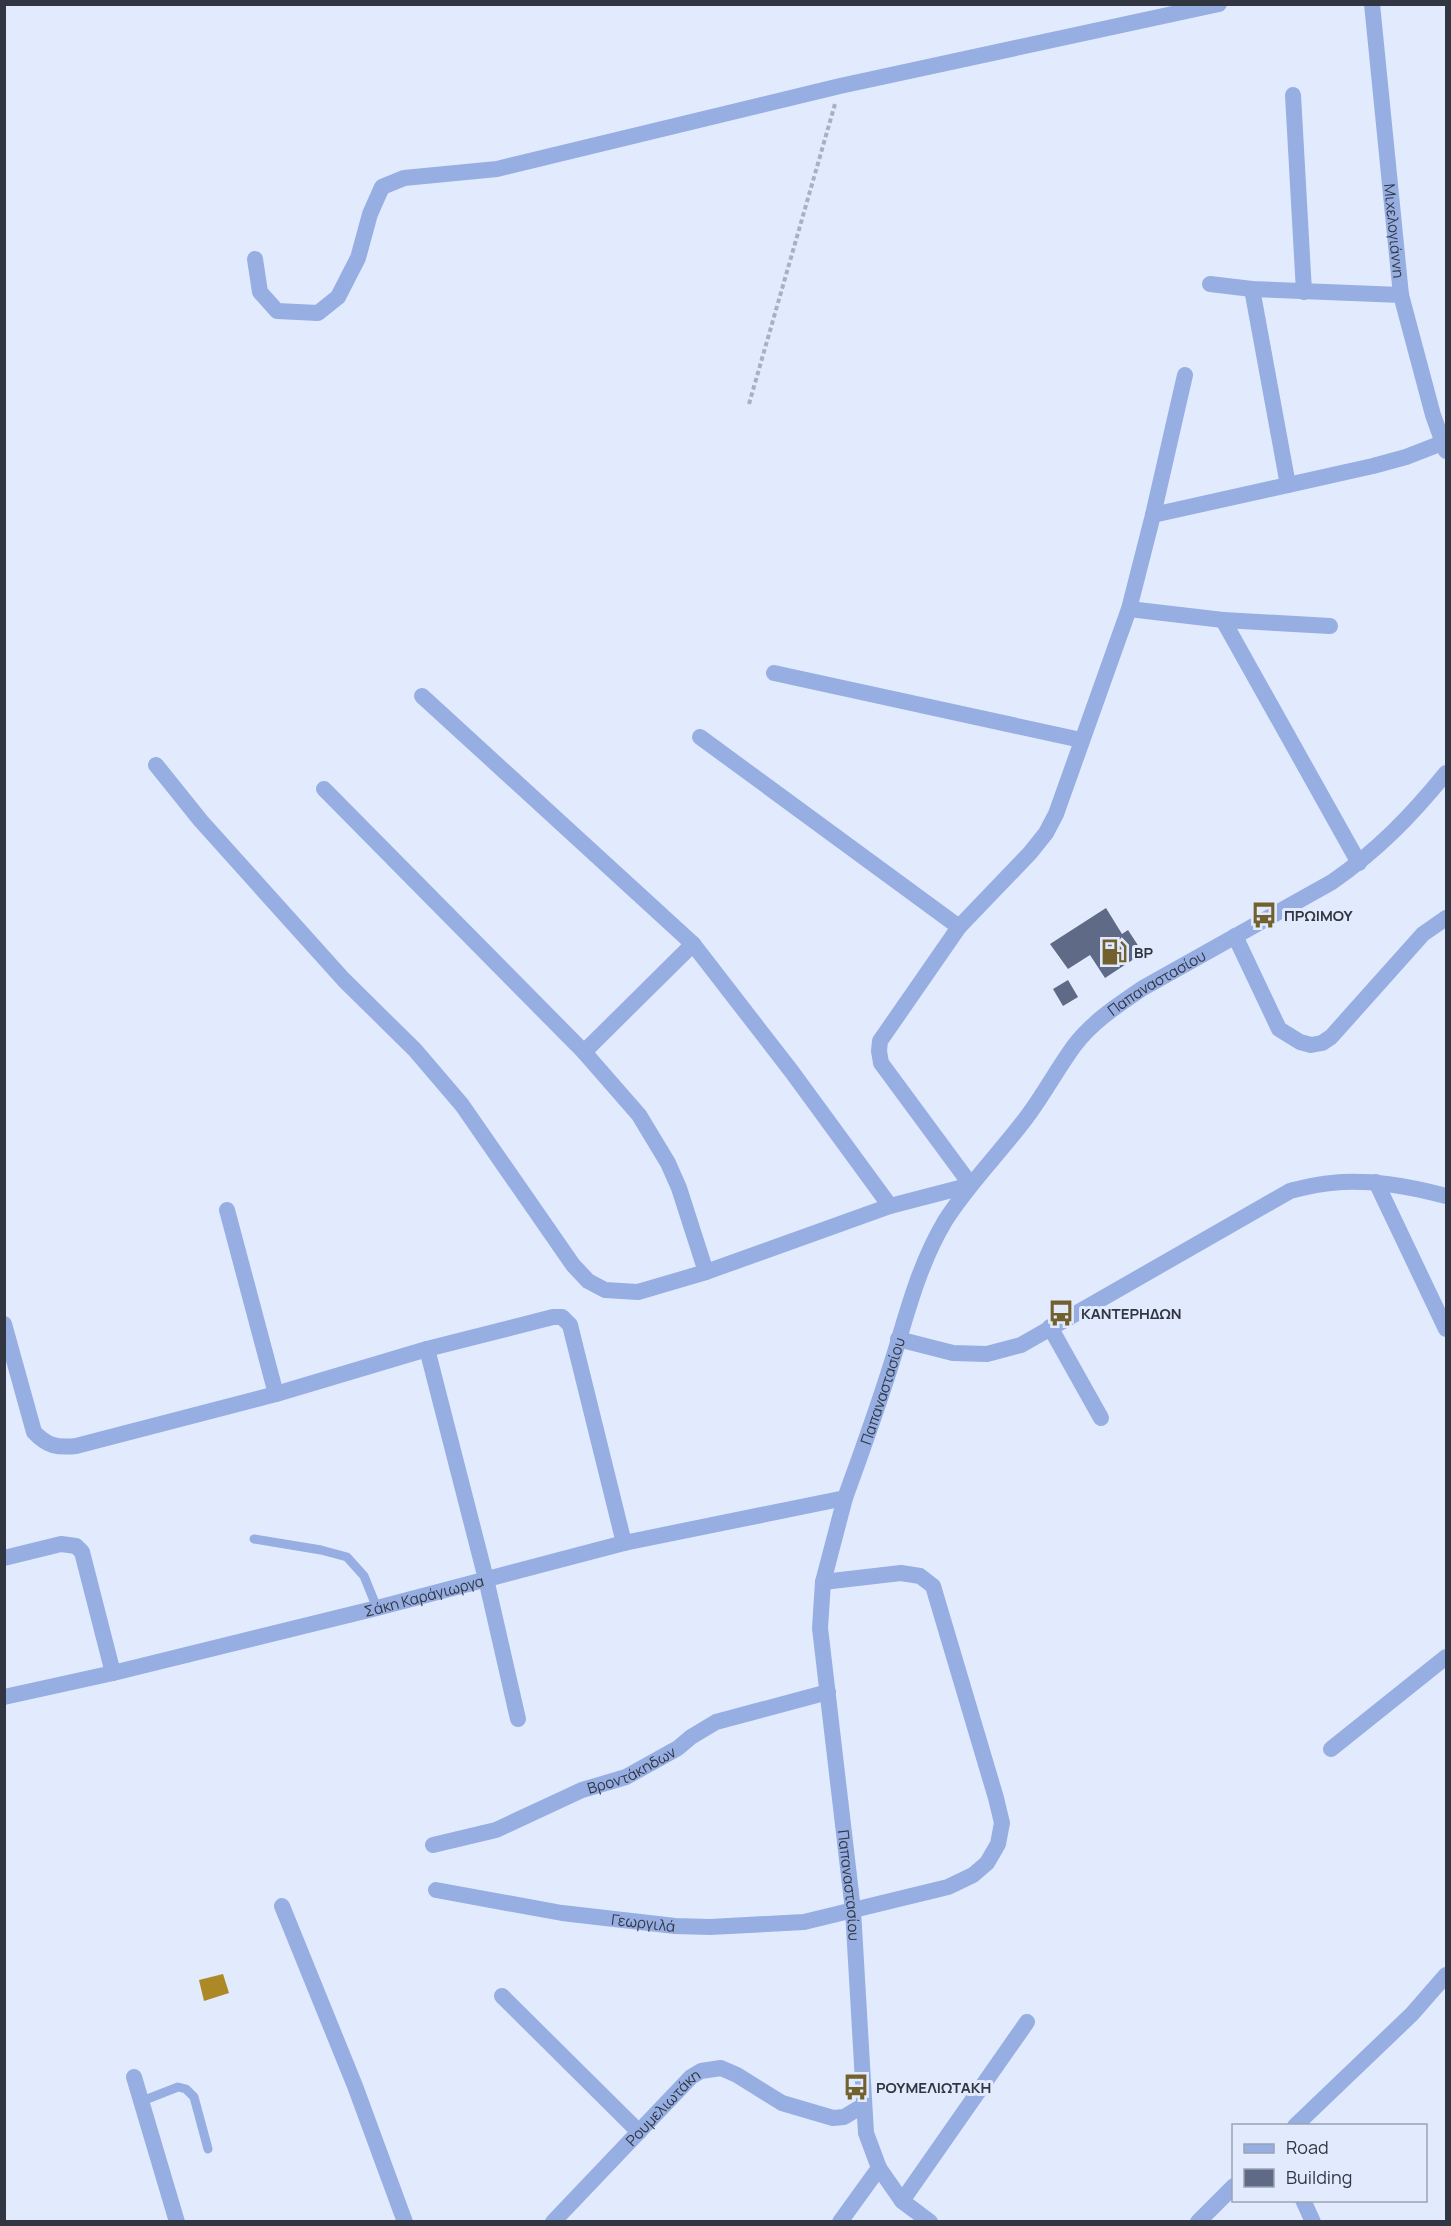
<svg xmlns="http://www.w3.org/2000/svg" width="1451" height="2226" viewBox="0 0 1451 2226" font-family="Manrope,sans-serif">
<rect width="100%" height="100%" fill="#e2ebfd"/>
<path fill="#ac8925" d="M223,1974L229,1993L204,2001L199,1980Z"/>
<path fill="#5f6b86" d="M1106,908L1122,934L1128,930L1143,953L1105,978L1090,955L1068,969L1050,944Z
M1068,980L1078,997L1063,1006L1053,989Z"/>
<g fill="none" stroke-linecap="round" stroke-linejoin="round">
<path stroke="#a9b1c1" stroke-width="4" stroke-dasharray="4.5 3" stroke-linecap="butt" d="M749,404L835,104"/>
<path stroke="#96aee2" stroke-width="9" d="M254,1539L321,1550L347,1557L364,1576L377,1608
M142,2101L178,2087L186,2089L194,2097L208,2149"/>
<g stroke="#96aee2" stroke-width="16">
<path id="s1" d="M1372,4L1401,295L1433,415L1446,451"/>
<path d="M1293,95L1304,292"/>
<path d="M255,259L260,292L277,311L318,313L338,297L358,258L370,214L382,187L404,178L497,169L840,86L1219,4"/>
<path d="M1210,284L1252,289L1401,295"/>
<path d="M1252,289L1288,485"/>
<path d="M1153,515L1373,466L1406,457L1442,443"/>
<path d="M1129,609L1223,620L1330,626"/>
<path d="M1223,620L1359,863"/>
<path d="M774,673L1081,740"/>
<path d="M422,696L693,944L792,1072L890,1206"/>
<path d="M700,737L959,927"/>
<path d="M156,765L201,821L344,980L415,1050L462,1105L573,1265L588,1281L605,1290L638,1292L706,1272L890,1206L971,1185L881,1063L879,1051L880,1041L959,927L1030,853L1046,833L1056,814L1129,609L1153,515L1185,375"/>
<path d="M324,789L584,1052L639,1115L668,1163L679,1188L706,1272"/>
<path d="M1235,936L1279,1029L1300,1042L1311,1045L1322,1043L1331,1037L1423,934L1446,918"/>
<path d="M584,1052L693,944"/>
<path d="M1376,1182L1446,1329"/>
<path d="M227,1210L276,1394"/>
<path d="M4,1324L34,1432C47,1446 57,1448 76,1446L276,1394L427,1349L553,1317H562L570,1325L624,1543"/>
<path d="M1050,1327L1101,1418"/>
<path d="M898,1339L953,1353L987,1354L1021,1345L1290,1191C1303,1188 1317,1184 1331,1183C1370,1179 1408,1186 1446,1196"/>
<path d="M427,1349L486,1579L518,1719"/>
<path id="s2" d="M845,1498L823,1582L820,1628L853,1910L866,2133L879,2168L902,2201L930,2222"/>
<path d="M4,1558L61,1544L76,1546L82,1552L113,1673"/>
<path d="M1331,1749L1446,1657"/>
<path id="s3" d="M433,1845L496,1830L582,1790L626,1777L678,1748L691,1737L716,1722L828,1692"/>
<path id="s4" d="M436,1890L562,1913L675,1926L710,1927L804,1922L948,1887L973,1875L987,1863L998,1844L1002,1823L996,1798L933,1586L920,1576L901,1573L823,1582"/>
<path d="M282,1906L355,2086L405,2222"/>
<path d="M502,1996L639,2132"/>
<path d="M134,2077L177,2222"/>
<path d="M1295,2126L1412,2014L1446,1975"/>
<path d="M1303,2200L1313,2222"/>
<path d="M902,2201L1027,2022"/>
<path id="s5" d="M553,2222L691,2077L701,2071L721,2068L737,2075L782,2103L833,2118L844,2117L864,2105"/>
<path d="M840,2222L879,2168"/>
<path d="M1198,2222L1234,2186"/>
</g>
<path stroke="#96aee2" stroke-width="16" id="s6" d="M4,1697L113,1673L377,1608L624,1543L845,1498C864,1446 883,1393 899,1339C911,1298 923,1258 945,1221C969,1183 1002,1151 1029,1114C1045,1092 1058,1068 1074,1046C1092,1022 1118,1005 1143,988L1332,882C1378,850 1411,816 1446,773"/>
</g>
<defs>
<g id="bus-bare" transform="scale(2.07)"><path d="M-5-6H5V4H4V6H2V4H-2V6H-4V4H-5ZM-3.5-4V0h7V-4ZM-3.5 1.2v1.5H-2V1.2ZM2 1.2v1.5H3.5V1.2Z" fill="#73602f" stroke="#e2ebfd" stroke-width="2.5" paint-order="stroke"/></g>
<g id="fuel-bare" transform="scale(2.07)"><path d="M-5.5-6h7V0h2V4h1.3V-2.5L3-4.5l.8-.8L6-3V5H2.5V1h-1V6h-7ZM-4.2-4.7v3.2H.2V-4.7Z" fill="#73602f" stroke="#e2ebfd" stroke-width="2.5" paint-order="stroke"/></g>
</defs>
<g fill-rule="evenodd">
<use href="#bus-bare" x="1264" y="915"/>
<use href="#fuel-bare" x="1114" y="952"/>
<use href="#bus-bare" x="1061" y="1313"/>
<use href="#bus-bare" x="856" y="2087"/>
</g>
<g text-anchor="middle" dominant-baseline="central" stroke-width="6" stroke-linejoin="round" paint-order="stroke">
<g font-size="15" fill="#313642" stroke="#e2ebfd">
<text stroke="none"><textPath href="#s1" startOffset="228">Μιχελογιάννη</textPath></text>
<text stroke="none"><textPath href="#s6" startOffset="1482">Παπαναστασίου</textPath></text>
<text stroke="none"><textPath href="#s6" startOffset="978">Παπαναστασίου</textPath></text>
<text stroke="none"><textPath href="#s6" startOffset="432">Σάκη Καράγιωργα</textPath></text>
<text stroke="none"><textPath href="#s3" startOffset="213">Βροντάκηδων</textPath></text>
<text stroke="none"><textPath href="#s2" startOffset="392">Παπαναστασίου</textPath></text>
<text stroke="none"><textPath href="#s4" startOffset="210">Γεωργιλά</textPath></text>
<text stroke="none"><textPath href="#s5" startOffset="159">Ρουμελιωτάκη</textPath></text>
</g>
<g font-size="15" font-weight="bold" fill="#313642" stroke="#e2ebfd" text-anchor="start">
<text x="1284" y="915">ΠΡΩΙΜΟΥ</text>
<text x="1134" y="952">BP</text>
<text x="1081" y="1313">ΚΑΝΤΕΡΗΔΩΝ</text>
<text x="876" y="2087">ΡΟΥΜΕΛΙΩΤΑΚΗ</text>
</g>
</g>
<rect width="1451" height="2226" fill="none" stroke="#313642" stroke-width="12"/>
<rect x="1232" y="2124" width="195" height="78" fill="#e2ebfd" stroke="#9ba3b2" stroke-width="1.5"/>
<rect x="1244" y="2144" width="30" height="9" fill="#96aee2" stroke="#9ba3b2" stroke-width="1.5"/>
<text x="1286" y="2154" font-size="18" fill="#313642">Road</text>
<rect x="1244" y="2169" width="30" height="18" fill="#5f6b86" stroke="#9ba3b2" stroke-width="1.5"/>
<text x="1286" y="2184" font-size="18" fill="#313642">Building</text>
</svg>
